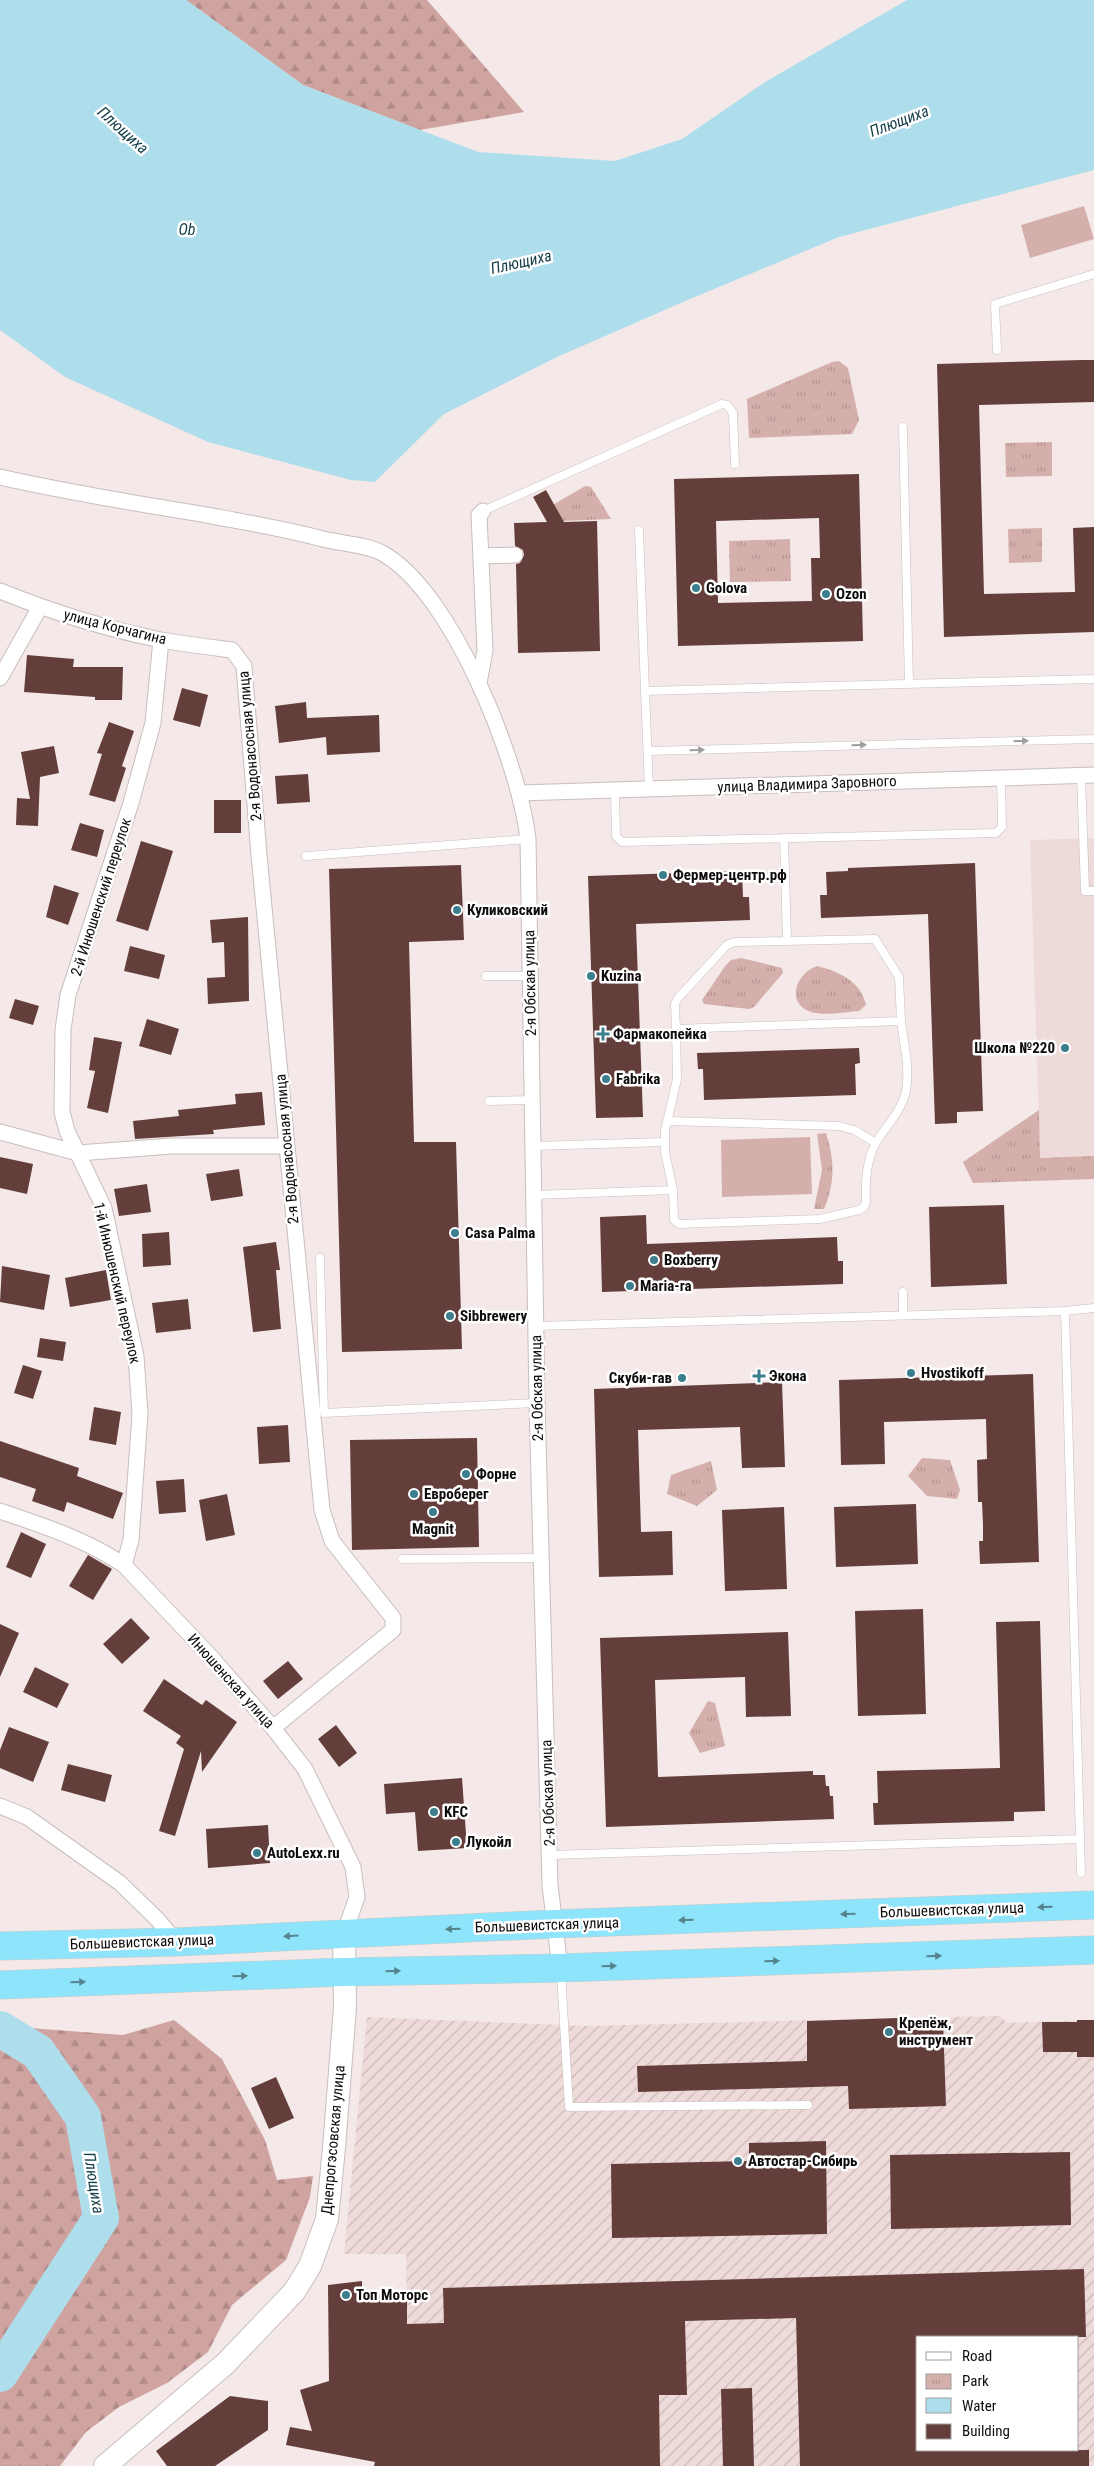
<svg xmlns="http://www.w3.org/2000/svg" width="1094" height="2466" viewBox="0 0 1094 2466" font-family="'Roboto Condensed',sans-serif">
<defs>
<pattern id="industrial-furrows" width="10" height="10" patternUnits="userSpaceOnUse" patternTransform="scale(1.25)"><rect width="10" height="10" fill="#eedad8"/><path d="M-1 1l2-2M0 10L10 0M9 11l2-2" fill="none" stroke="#cbbab8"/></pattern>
<pattern id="forest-firs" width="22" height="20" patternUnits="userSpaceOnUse" patternTransform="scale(1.25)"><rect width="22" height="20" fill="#cfa39f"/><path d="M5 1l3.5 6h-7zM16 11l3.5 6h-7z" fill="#b18b88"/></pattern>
<pattern id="park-tufts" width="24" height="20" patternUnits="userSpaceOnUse" patternTransform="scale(1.25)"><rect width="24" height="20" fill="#d5afab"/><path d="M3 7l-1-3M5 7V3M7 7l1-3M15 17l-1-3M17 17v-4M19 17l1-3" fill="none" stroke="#b69592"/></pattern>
</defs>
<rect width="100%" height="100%" fill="#f4e9e8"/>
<path fill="#eedad8" d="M1094,838V1156L1040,1158L1030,840Z"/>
<path fill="url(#industrial-furrows)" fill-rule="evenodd" d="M1000,2016L1007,2023L1094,2020V2466H415L409,2433L406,2254H344L367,2017L586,2026L899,2018L904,2022L943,2020L951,2017ZM918,2337H1078V2450H918Z"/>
<path fill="url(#forest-firs)" d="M186,0H427L524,112L420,130L303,85Z
M174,2020L222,2059L265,2140L277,2180L313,2176L310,2197L286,2260L232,2305L208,2352L167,2383L119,2407L86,2432L60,2466H0V2046L29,2028L123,2035Z"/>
<path fill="url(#park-tufts)" d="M839,361L848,368L859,420L852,434L749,438L747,399L832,362Z
M1052,442V476L1006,477L1005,443Z
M585,486L591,487L611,519L560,521L551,506Z
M1042,528V562L1009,563L1008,529Z
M790,539L791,581L730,582L729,541Z
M741,958L782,968L783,973L754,1007L749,1009L704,1004L702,1000L726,965L731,960Z
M817,966C838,971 861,981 866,1005L859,1011C847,1012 822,1016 811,1012C785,1003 796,973 817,966Z
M1039,1110L1040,1158L1094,1156V1179L973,1183L963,1162Z
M826,1133C835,1160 835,1183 824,1209H814L822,1170L817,1134Z
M922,1458L950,1460L960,1490L957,1499L927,1496L908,1476Z
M711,1461L717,1490L697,1506L667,1494L671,1475Z
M708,1701L715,1703L725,1746L700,1753L689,1733Z"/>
<path fill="#d5afab" d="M1084,206L1094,239L1030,258L1021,225Z
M810,1137L812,1194L722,1197L721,1140Z"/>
<path fill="#aedeeb" d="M0,0H186L303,85L478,152L615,161L682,139L765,82L907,0H1094V170L839,237L690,299L557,357L444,414L375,482L351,480L208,442L65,377L0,330Z"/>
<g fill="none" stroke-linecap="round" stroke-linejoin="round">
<path stroke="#aedeeb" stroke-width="36" d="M0,2029L38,2052L83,2117L101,2218L0,2374"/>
</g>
<path fill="#633e3b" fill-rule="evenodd" d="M1082,360H1094V402L979,405L984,594L1075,592L1073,528L1094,527V632L944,637L937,364Z
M859,474L863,641L678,646L674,479ZM819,518L820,558H811L812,601L718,603L716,521Z
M546,490L564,522L597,521L600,651L518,653L516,564L520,563L524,555L523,550L515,546L514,523L547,522L533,497Z
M27,655L74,659L73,667H123L122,700H95V697L24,692Z
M182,688L208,695L200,727L173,720Z
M306,702L307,718L379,715L380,752L327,755L326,737L279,743L275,706Z
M109,722L134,731L122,766L126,768L115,802L89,795L102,754L97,753Z
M54,746L59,773L40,777L38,826L16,825L17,798L30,799L21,752Z
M308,774L310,802L277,804L275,776Z
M214,800H241V833H214Z
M80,823L104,830L97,857L71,850Z
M141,841L173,851L148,931L116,921Z
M975,863L983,1111L957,1112V1123L935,1124L928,914L821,918L820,895H827L826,872L848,871V868Z
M461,865L464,940L409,942L414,1142H456L462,1349L342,1352L329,869Z
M742,871L743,897H749L750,920L636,924L643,1117L596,1118L588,876Z
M54,885L79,893L68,925L46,917Z
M248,917L249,1001L208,1004L207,978L225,977L224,942L212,943L210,920Z
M130,946L165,955L159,979L124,971Z
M15,999L39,1006L33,1025L9,1018Z
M147,1019L179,1029L171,1055L139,1046Z
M94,1037L122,1042L108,1113L87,1108L95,1071L89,1070Z
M859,1048L860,1063L855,1064L856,1095L704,1100L703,1069H698L697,1053Z
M262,1092L265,1125L213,1130L214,1134L135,1139L133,1121L179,1116L178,1110L236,1104L235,1094Z
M0,1157L33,1164L27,1194L0,1188Z
M239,1169L243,1196L211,1201L206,1174Z
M147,1184L151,1212L119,1216L114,1189Z
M1004,1205L1007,1284L931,1287L929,1207Z
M646,1215L647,1244L837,1237L838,1261H843V1284L602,1292L600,1217Z
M169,1232L171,1265L143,1267L142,1234Z
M276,1242L280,1270H276L281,1329L253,1332L243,1247Z
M2,1266L50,1275L44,1310L0,1302Z
M106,1270L111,1300L70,1307L65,1278Z
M188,1299L191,1329L156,1333L152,1303Z
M40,1338L66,1342L63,1361L37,1357Z
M23,1365L42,1371L33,1399L14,1393Z
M1033,1374L1039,1562L980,1564L979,1541H983V1525L982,1502H978L977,1460L987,1459L986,1419L884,1422L885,1464L841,1465L839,1380Z
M782,1382L785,1467L742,1468L740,1427L638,1430L641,1532L672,1531L673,1575L599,1577L594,1389Z
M94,1407L121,1412L116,1445L89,1440Z
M288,1425L290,1462L259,1464L257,1427Z
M477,1438L479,1547L352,1550L350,1440Z
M0,1441L79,1468L77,1476L123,1493L113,1519L67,1502L64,1512L32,1501L36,1489L0,1477Z
M184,1479L186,1512L159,1514L156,1481Z
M227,1494L235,1535L206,1541L199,1500Z
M916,1504L918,1564L836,1567L834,1507Z
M784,1507L787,1589L725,1591L722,1510Z
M21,1532L46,1544L31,1578L6,1567Z
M88,1555L112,1569L93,1600L69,1586Z
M923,1609L926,1714L858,1716L855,1611Z
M131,1618L150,1638L122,1664L103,1644Z
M1040,1621L1045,1811L1014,1812V1821L874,1825L873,1803H878L877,1771L1000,1768L996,1622Z
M0,1624L19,1633L0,1677Z
M788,1632L791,1716L746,1717L745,1677L655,1680L658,1777L813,1771V1775H825L826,1786H829L830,1796H833L834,1819L606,1827L600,1638Z
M288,1661L303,1679L278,1699L263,1681Z
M35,1667L69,1684L57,1708L23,1692Z
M164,1679L202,1705L206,1700L237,1722L202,1772L201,1751L175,1836L159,1831L184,1749L176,1743L181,1736L143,1711Z
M336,1725L357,1753L339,1767L318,1739Z
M9,1727L49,1742L33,1782L0,1768V1750Z
M68,1764L112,1775L105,1802L61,1790Z
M462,1778L467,1848L418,1851L415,1812L386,1814L384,1784Z
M268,1825L270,1863L208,1868L206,1829Z
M899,2018V2022L943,2020L946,2106L849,2109L848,2086L638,2092L637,2066L807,2061V2021Z
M1077,2020H1094V2057H1077V2052H1043L1042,2022H1077Z
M276,2077L294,2118L269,2129L251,2088Z
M826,2141L827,2234L612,2238L611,2164L749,2161V2143Z
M1070,2152L1071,2225L891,2229L890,2155Z
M1084,2269L1086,2337H918V2450H1089V2466H800L796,2318L685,2321L687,2395H659L660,2466H374L375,2462L286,2445L290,2427L312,2431L300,2390L329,2381L328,2285L362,2281V2293L407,2297V2324L444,2323L443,2288Z
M752,2388L754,2466H723L721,2389Z
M230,2396L268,2401V2430L215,2466H167L156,2451Z"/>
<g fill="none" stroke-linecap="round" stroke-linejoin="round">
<g stroke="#c8bebd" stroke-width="9">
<path id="lane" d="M997,350L995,304L1094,274
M903,427L909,684
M483,511L722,404L727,405L733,413L735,464
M639,530L645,691
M648,751L1094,739
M1081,775L1085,891H1094
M649,789L645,691L1094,679
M615,790L616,836L622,842L996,833L1002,827L1001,778
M784,838L787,940
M306,856L528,839
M486,976H530
M676,1029L675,1004L678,998L727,945L735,942L875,939L899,977L901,1021
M489,1101L532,1100
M667,1121L839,1126L854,1130L876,1143
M533,1146L665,1142
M534,1195L673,1190L674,1220L679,1224L820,1219L859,1210L864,1207L866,1202C865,1182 866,1159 877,1141C887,1125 902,1110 906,1091C910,1068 904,1044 901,1021L676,1029L677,1079L665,1131V1152L673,1190
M320,1258L324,1413L537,1403
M903,1292V1314
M1065,1311L1081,1873
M536,1326L1065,1311L1094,1308
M402,1559L541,1558
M550,1855L1080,1839
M561,1973L569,2107L808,2105"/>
</g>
<g stroke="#c8bebd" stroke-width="17">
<path id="street" d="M0,477C70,493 141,504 212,516C249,523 286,529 323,539C339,543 368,545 382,553C452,591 519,762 528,839L537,1403L550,1885L560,1968
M481,556L515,555
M0,591C52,612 106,629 161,640C184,644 209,647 232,650L244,666L259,855L322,1510L332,1541L393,1618V1630L273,1728
M0,678L40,607
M479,683L485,651L479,515L483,511
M520,793L1094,775
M0,1132L78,1153L172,1146H287
M0,1511C44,1526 85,1539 124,1565L211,1657L273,1728L305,1769L353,1867L357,1897L344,1934
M124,1565L131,1540L140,1414L136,1356L104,1208L67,1131L62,1112L63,1030L68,995L131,803L153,723L161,640
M0,1806L27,1817L120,1883L158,1920L176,1942"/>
</g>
<g stroke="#c8bebd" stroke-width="24">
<path id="secondary" d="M105,2466L225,2364L294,2292L310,2266L327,2219L334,2148L345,2007L344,1934"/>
</g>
<g stroke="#cacac9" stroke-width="29">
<path id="highway" d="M0,1946L176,1942L554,1924L1094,1905
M0,1985L344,1972L560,1968L1094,1950"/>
</g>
<use href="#lane" stroke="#fff" stroke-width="8"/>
<use href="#street" stroke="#fff" stroke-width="15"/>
<use href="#secondary" stroke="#fff" stroke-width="22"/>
<use href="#highway" stroke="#8ee4fa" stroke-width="28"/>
</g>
<defs><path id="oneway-solid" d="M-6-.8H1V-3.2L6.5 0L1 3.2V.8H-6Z" transform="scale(1.25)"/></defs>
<g fill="#9f9e9d">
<use href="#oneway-solid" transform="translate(1021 741) rotate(-1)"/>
<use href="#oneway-solid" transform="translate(859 745) rotate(-2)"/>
<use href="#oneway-solid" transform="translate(697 750) rotate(-2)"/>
</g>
<g fill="#55838e">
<use href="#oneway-solid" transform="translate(1045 1907) rotate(178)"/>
<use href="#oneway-solid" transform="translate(848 1914) rotate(178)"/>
<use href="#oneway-solid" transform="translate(686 1920) rotate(178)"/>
<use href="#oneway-solid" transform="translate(453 1929) rotate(178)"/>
<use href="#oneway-solid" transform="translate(291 1936) rotate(177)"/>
<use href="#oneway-solid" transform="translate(934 1956) rotate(-2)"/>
<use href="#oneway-solid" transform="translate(772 1961) rotate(-2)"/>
<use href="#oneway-solid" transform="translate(609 1966) rotate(-2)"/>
<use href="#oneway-solid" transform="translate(393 1971) rotate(-1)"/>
<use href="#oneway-solid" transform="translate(240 1976) rotate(-2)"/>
<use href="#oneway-solid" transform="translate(78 1982) rotate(-2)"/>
</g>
<g fill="#3b7e8e" stroke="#fff" stroke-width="2">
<circle cx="696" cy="588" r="5"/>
<circle cx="826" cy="594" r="5"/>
<circle cx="663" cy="875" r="5"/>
<circle cx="457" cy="910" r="5"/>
<circle cx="591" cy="976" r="5"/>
<path d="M600.5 1026.5h5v5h5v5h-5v5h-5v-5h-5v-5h5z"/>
<circle cx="1065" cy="1048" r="5"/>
<circle cx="606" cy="1079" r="5"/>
<circle cx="455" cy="1233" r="5"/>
<circle cx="654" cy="1260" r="5"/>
<circle cx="630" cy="1286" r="5"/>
<circle cx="450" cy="1316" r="5"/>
<circle cx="911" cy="1373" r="5"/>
<path d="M756.5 1368.5h5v5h5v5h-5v5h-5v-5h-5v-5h5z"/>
<circle cx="682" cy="1378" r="5"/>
<circle cx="466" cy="1474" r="5"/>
<circle cx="414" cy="1494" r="5"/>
<circle cx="433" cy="1512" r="5"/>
<circle cx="434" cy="1812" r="5"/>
<circle cx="456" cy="1842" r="5"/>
<circle cx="257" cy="1853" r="5"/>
<circle cx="889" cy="2032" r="5"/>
<circle cx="738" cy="2161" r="5"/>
<circle cx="346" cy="2295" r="5"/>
</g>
<g text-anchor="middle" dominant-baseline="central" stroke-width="5" stroke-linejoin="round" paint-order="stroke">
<g font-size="15" font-weight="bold" fill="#0f0c0b" stroke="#fff" text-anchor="start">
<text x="706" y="588">Golova</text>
<text x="836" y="594">Ozon</text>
<text x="673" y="875">Фермер-центр.рф</text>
<text x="467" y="910">Куликовский</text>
<text x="601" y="976">Kuzina</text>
<text x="613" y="1034">Фармакопейка</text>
<text x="1055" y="1048" text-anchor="end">Школа №220</text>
<text x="616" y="1079">Fabrika</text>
<text x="465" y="1233">Casa Palma</text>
<text x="664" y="1260">Boxberry</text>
<text x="640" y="1286">Maria-ra</text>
<text x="460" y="1316">Sibbrewery</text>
<text x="921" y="1373">Hvostikoff</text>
<text x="769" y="1376">Экона</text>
<text x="672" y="1378" text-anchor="end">Скуби-гав</text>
<text x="476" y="1474">Форне</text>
<text x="424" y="1494">Евроберег</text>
<text x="433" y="1529" text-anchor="middle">Magnit</text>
<text x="444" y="1812">KFC</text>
<text x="466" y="1842">Лукойл</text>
<text x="267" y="1853">AutoLexx.ru</text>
<text x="899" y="2023">Крепёж,<tspan x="899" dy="17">инструмент</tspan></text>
<text x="748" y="2161">Автостар-Сибирь</text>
<text x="356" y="2295">Топ Моторс</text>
</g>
<g font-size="15" fill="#0f0c0b" stroke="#fff">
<text transform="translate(115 627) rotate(14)">улица Корчагина</text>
<text transform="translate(250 746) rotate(-95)">2-я Водонасосная улица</text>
<text transform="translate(807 784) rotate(-2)">улица Владимира Заровного</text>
<text transform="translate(101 897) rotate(-72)">2-й Инюшенский переулок</text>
<text transform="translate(530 983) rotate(-91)">2-я Обская улица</text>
<text transform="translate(287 1149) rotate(-95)">2-я Водонасосная улица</text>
<text transform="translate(117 1283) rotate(77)">1-й Инюшенский переулок</text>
<text transform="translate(537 1388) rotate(-91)">2-я Обская улица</text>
<text transform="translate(231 1681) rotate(48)">Инюшенская улица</text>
<text transform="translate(548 1793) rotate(-92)">2-я Обская улица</text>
<text transform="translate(952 1910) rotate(-2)">Большевистская улица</text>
<text transform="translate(547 1925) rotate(-2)">Большевистская улица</text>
<text transform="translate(142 1942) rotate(-2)">Большевистская улица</text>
<text transform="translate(333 2140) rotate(-85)">Днепрогэсовская улица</text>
</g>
<g font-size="16" font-style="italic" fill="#133e48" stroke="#fff">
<text transform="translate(899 121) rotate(-21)">Плющиха</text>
<text transform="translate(123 130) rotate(42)">Плющиха</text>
<text x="187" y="229">Ob</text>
<text transform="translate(521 262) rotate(-13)">Плющиха</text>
<text transform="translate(94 2183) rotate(81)">Плющиха</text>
</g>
</g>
<rect x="916" y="2336" width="162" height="115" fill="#ffffff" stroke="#9f9e9d"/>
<rect x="926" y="2352" width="25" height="8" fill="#ffffff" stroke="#9f9e9d"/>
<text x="962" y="2361" font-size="15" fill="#0f0c0b">Road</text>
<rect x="926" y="2374" width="25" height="15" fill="url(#park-tufts)" stroke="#9f9e9d"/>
<text x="962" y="2386" font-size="15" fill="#0f0c0b">Park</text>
<rect x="926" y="2398" width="25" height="15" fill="#aedeeb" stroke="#9f9e9d"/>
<text x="962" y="2411" font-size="15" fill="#0f0c0b">Water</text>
<rect x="926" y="2424" width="25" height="15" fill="#633e3b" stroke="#9f9e9d"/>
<text x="962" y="2436" font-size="15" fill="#0f0c0b">Building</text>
</svg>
